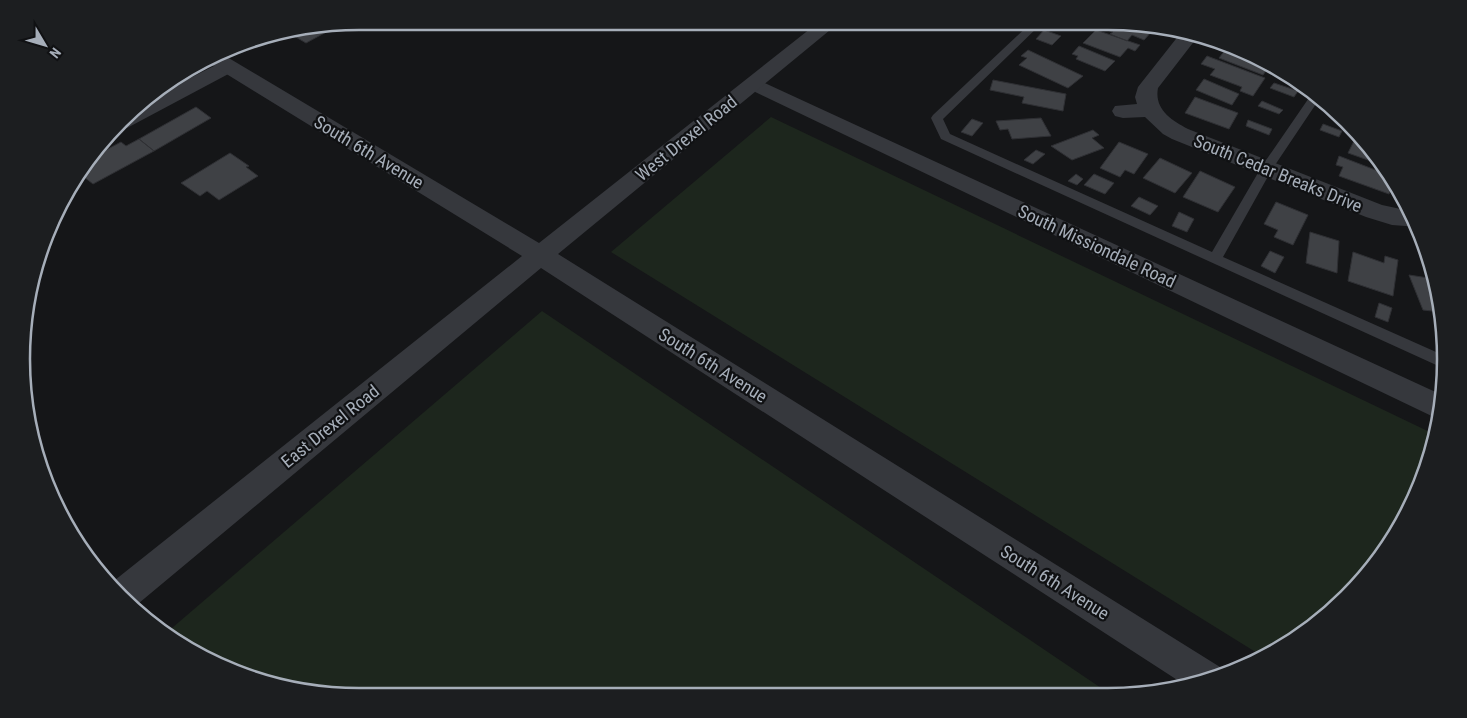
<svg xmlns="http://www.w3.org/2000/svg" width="1467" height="718" viewBox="0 0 1467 718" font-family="'Roboto Condensed',sans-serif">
<rect width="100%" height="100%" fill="#151618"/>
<path fill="#1d261d" d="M771,117L1436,435L1420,489L1376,564L1314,627L1262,656L611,252Z
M542,311L1110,694L359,697L293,690L229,671L172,640L165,634Z"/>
<path fill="#3f4145" stroke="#2f3034" d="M1092,21L1138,24L1153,30L1144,40L1132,35L1127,41L1110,34L1113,32L1104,29L1107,26Z
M341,24L306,43L289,33H290Z
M1044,30L1061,36L1052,45L1036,39Z
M1096,30L1140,45L1135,51L1128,48L1120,57L1083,43Z
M1229,45L1246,52L1274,67L1272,70L1268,68L1263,75L1219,58Z
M1079,46L1115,61L1105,71L1076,59L1078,56L1072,54Z
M1028,50L1083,76L1068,88L1019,65L1027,58L1021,56Z
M1207,56L1265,78L1253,96L1240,91L1242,87L1210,75L1215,69L1201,64Z
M1204,79L1239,94L1232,105L1196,90Z
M993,80L1066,94L1063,111L1022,103L1024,97L990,90Z
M1274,83L1298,91L1294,97L1270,88Z
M1195,97L1238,113L1229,129L1185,113Z
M1262,101L1283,110L1279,114L1258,106Z
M196,107L211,118L154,151L139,139Z
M1041,118L1051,136L1012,139L1008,129L1000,130L996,121Z
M972,119L983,123L972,136L961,132Z
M1248,120L1272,129L1269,135L1246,126Z
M1323,124L1342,131L1339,137L1320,130Z
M1093,130L1099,135L1092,138L1104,148L1072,160L1051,146Z
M1356,137L1363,139L1385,166L1348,153Z
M139,139L154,151L93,184L79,173L89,159L121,142L126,146Z
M1119,142L1148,154L1134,174L1125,170L1120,177L1100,168Z
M1036,150L1045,154L1033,164L1024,160Z
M230,153L249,166L246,167L258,176L219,200L207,191L200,196L181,183Z
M1339,156L1391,176L1397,186L1393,185L1389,194L1339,176L1343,167L1336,165Z
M1160,158L1192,173L1175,193L1143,178Z
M1200,171L1235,187L1218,212L1183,197Z
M1076,174L1083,179L1077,185L1068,181Z
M1094,174L1114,183L1105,194L1084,185Z
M1139,197L1158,206L1150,215L1131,206Z
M1276,202L1308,215L1293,245L1274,237L1278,230L1264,224Z
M1179,212L1194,219L1187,232L1172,226Z
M1310,232L1339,241L1337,273L1306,263Z
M1270,251L1284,257L1275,273L1261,266Z
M1353,252L1384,263L1385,256L1398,260L1393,296L1348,281Z
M1409,275L1435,279L1439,293L1441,312L1423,310Z
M1379,303L1392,308L1388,322L1375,317Z"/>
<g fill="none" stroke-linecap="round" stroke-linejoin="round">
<path fill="#36383d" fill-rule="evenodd" d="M1033,21H1044L943,119L950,134L1212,252L1262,166L1313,92L1320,98L1271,171L1223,257L1445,356V369L941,139L931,118L933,115Z"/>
<path fill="#36383d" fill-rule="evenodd" d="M1183,30L1199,35L1158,88C1154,109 1171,120 1188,129L1382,205L1410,211L1419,227L1392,225L1366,217L1172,139L1163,134L1145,117L1123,118L1115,116L1112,111L1115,106L1137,104L1135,97L1138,87Z
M227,61L234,63L237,67L234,71L127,128L119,130L113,128L140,103L220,63Z
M754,78L1442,395L1440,420L747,88L744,84L747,80Z"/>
<path fill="#36383d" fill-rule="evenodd" d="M820,21H841L558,254L1220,667L1224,675L1185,685L541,268L133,608L120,598L110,584L522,256L207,62L222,54L539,243Z"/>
</g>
<g text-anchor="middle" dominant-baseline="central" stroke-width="4.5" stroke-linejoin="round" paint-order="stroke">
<g font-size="18" fill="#a6aeb9" stroke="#101113">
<text transform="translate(686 138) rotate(-39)">West Drexel Road</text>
<text transform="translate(369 152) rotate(31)">South 6th Avenue</text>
<text transform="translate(1278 173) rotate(22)">South Cedar Breaks Drive</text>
<text transform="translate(1097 246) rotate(25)">South Missiondale Road</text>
<text transform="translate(713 365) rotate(32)">South 6th Avenue</text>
<text transform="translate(330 426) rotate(-39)">East Drexel Road</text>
<text transform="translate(1055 582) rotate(32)">South 6th Avenue</text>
</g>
</g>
<path d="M0 0H1467V718H0ZM359 30H1108A329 329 0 0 1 1437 359V359A329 329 0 0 1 1108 688H359A329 329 0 0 1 30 359V359A329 329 0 0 1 359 30Z" fill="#1c1e20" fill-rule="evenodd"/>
<path fill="none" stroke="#a6aeb9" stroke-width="2.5" d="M359 30H1108A329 329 0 0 1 1437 359V359A329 329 0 0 1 1108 688H359A329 329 0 0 1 30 359V359A329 329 0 0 1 359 30Z"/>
<g transform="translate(45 45) rotate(128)" stroke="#101113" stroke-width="4" paint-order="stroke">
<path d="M0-4L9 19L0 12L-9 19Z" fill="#a6aeb9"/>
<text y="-8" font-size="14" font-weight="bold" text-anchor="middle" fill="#a6aeb9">N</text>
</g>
</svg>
